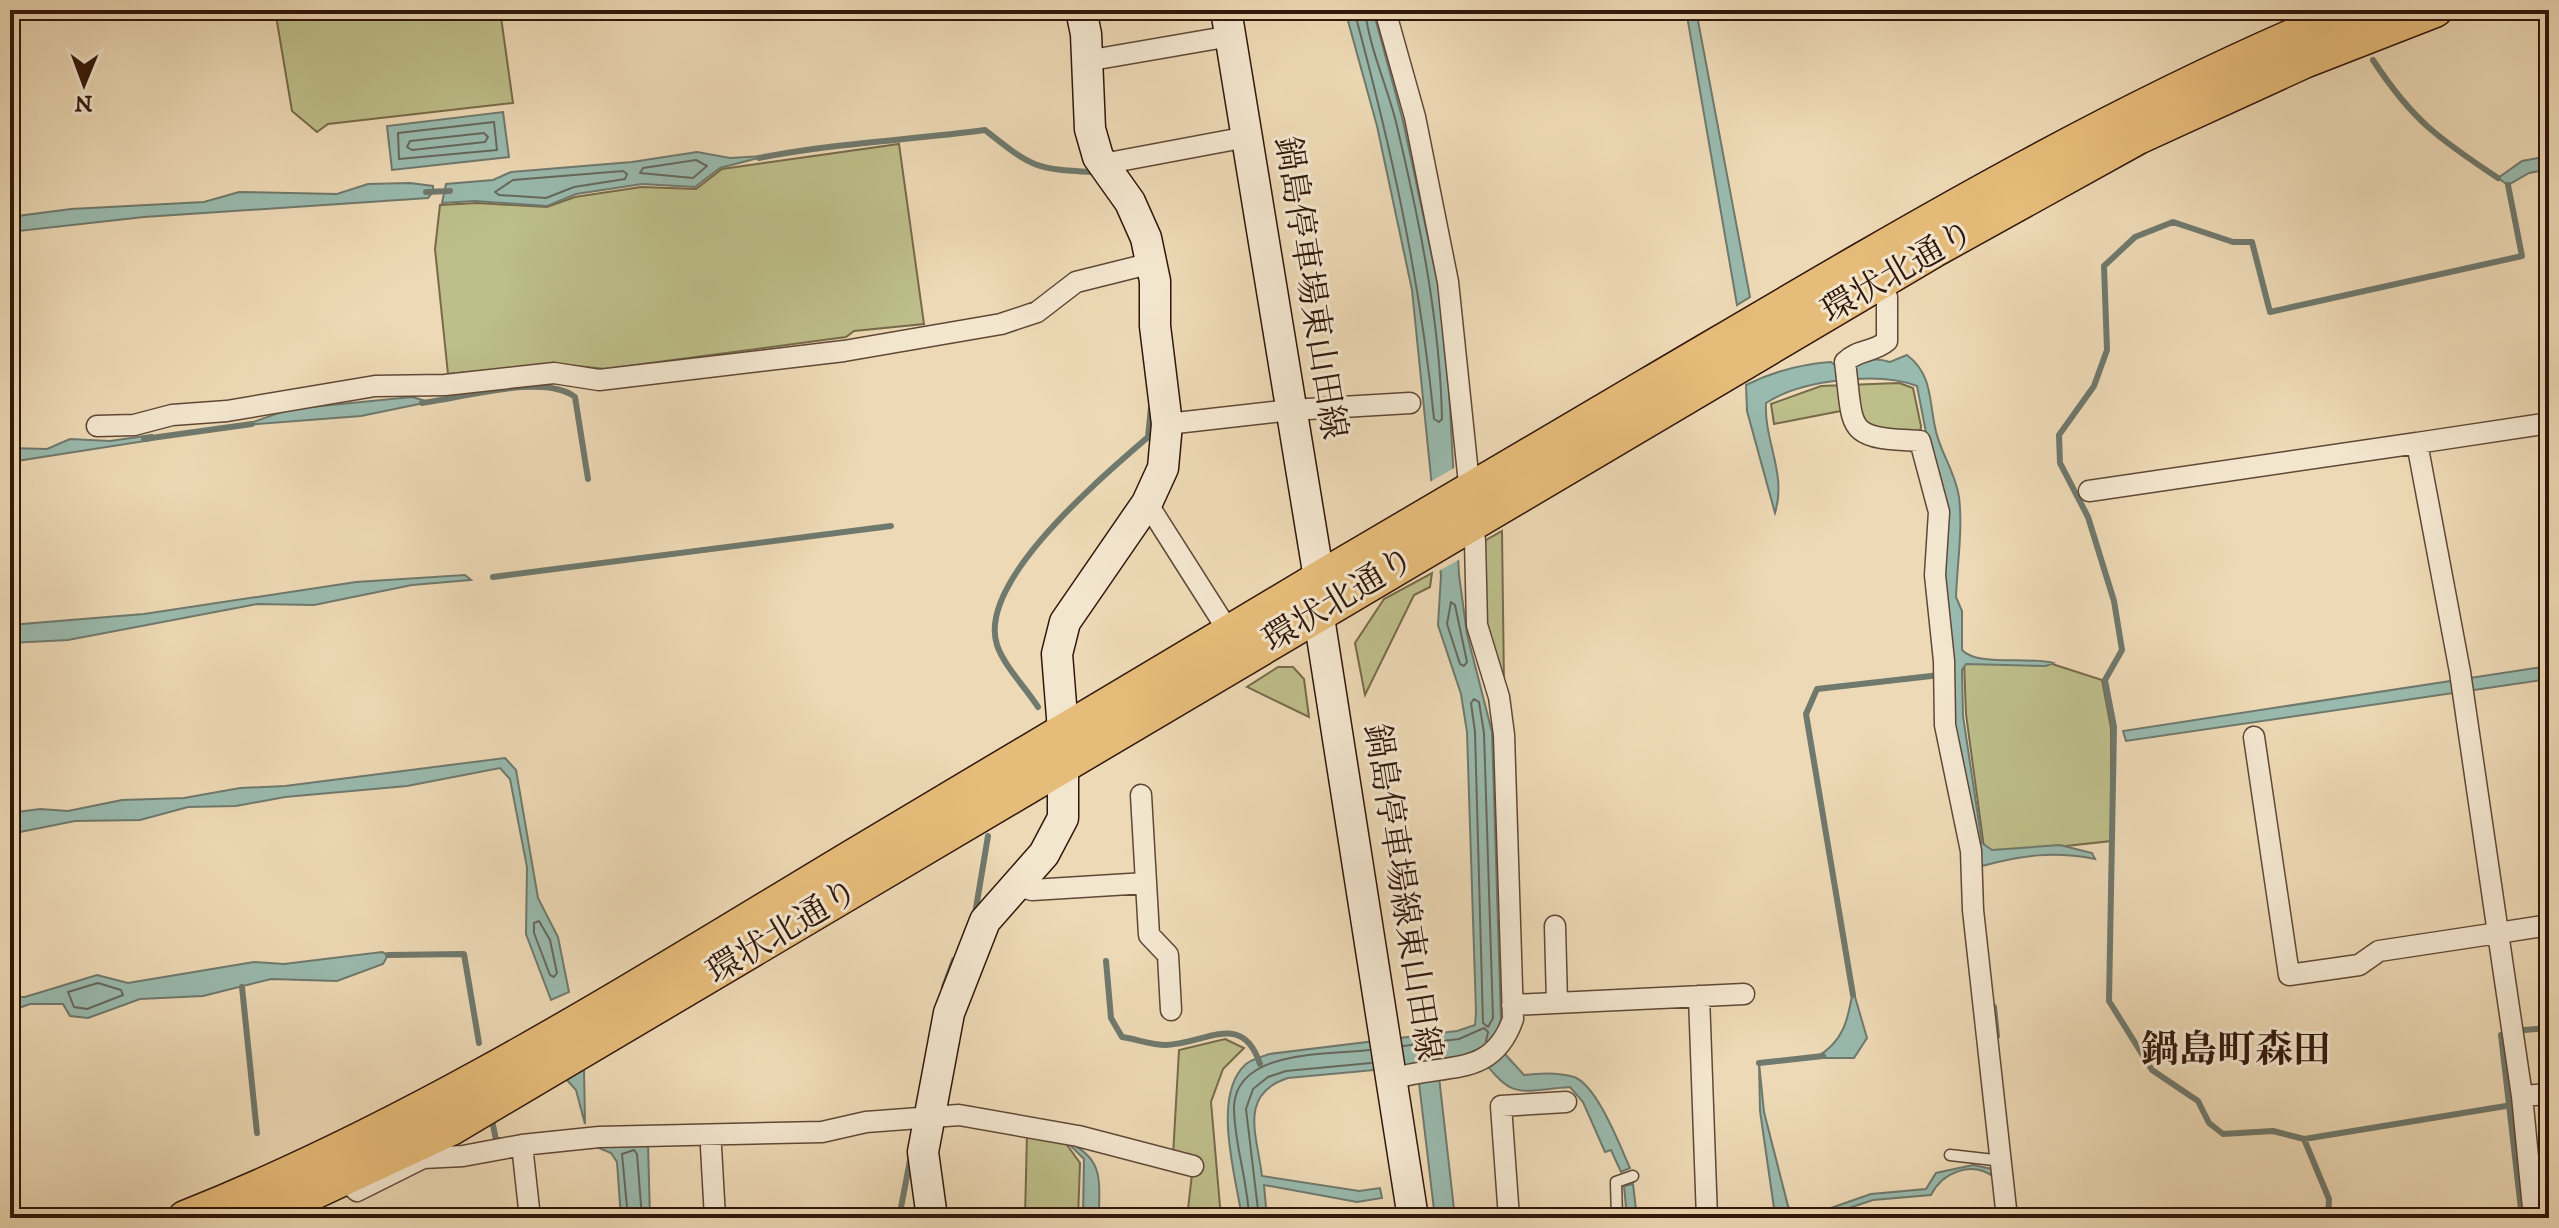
<svg xmlns="http://www.w3.org/2000/svg" width="2559" height="1228" viewBox="0 0 2559 1228" font-family="'IM FELL DW Pica','Noto Serif JP',serif">
<rect width="100%" height="100%" fill="#edd9b5"/>
<filter id="stains"><feTurbulence type="fractalNoise" baseFrequency=".0025" numOctaves="4"/><feColorMatrix values="0 0 0 0 .2 0 0 0 0 .09 0 0 0 0 .02 0 0 0 .5 -.17"/></filter>
<radialGradient id="worn" r=".72"><stop offset=".6" stop-color="#630" stop-opacity="0"/><stop offset="1" stop-color="#630" stop-opacity=".3"/></radialGradient>
<path fill="#bdbe8a" stroke="#776a4a" stroke-width="2" d="M275,10H500L513,103L328,124L317,132L292,111Z
M899,144L924,324L854,331L846,337L605,369L559,364L448,374L435,249L440,205L477,203L547,207L575,197L641,187L696,189L722,169Z
M1899,383L1913,388L1921,426L1917,455C1883,430 1861,469 1846,410L1774,424L1771,404L1821,386Z
M1502,531L1504,685L1481,613L1479,544Z
M1432,573L1430,587L1414,595L1365,695L1355,643L1384,599Z
M1964,661L2046,662L2102,680L2111,728V841L1985,855L1966,714Z
M1278,667H1293L1304,679L1309,717L1247,687Z
M1225,1039L1244,1048L1223,1069L1211,1102L1221,1218H1187L1192,1174L1173,1156L1179,1050Z
M1027,1133L1062,1138L1080,1163L1078,1218H1025Z"/>
<path fill="#99baae" stroke="#6f796d" stroke-width="2" d="M1345,10H1373L1403,121L1439,289L1449,390L1459,575L1467,634L1492,732L1501,1019L1494,1042L1524,1075C1540,1073 1558,1072 1574,1077C1597,1085 1620,1146 1630,1168L1621,1172L1611,1150L1605,1152L1583,1102L1570,1087C1514,1091 1514,1101 1478,1054L1437,1059L1455,1218H1435L1417,1066L1288,1078C1238,1094 1257,1135 1262,1176L1359,1191L1380,1188L1382,1198L1357,1202L1264,1185L1267,1218H1242C1236,1177 1211,1095 1246,1064C1252,1059 1262,1057 1269,1054L1457,1031L1475,1025L1476,1012L1467,732L1461,694L1438,625L1441,576L1412,290L1377,126Z
M1686,10H1696L1750,297L1737,305Z
M503,112L509,157L392,170L387,126Z
M697,152L730,158L766,156L720,168L695,187L642,184L576,194L547,206L475,201L442,203L446,184L493,180L511,172L632,162Z
M2549,156V169L2529,173L2508,185L2498,178L2522,161Z
M410,183L433,186V192L428,198L144,217L10,232V217L71,209L204,202L239,192L337,194L368,184Z
M1907,355C1932,374 1929,399 1935,427C1939,451 1955,470 1959,497C1963,530 1957,565 1956,597L1962,611V650C1978,667 2028,656 2053,663L2046,666L1966,664L1962,670L1963,716L1982,843L1992,850L2060,845L2092,853L2095,859C2054,851 2022,855 1982,866L1978,860L1950,714L1929,448L1917,386C1878,371 1801,380 1766,403C1764,442 1787,473 1775,513L1747,411L1746,385C1772,372 1803,364 1831,362L1840,369C1856,361 1873,356 1890,362Z
M412,397L429,402L361,416L245,425L290,409Z
M152,435V440L10,462V448L47,449L70,439L110,441Z
M465,575L471,580L412,585L314,605L257,604L68,640L10,643V625L144,614L356,582Z
M2549,666V679L2126,741L2123,731Z
M505,758L516,770L538,898L558,937L569,992L551,1000L526,934L527,867L510,779L500,768L407,786L285,797L236,806L188,807L140,820L75,821L10,834V813L40,809L68,811L122,800L184,798L240,788L285,786Z
M382,952L388,955L383,964L337,981L271,979L203,996L140,999L88,1018L70,1016L63,1004H30L10,1011V997H25L97,975L128,983L254,962L284,964Z
M1853,990L1867,1038L1854,1058H1815C1844,1042 1848,1020 1853,990Z
M1759,1063L1764,1112L1788,1206L1795,1218H1771L1774,1208L1760,1111Z
M584,1068L585,1124L576,1090L566,1079Z
M1066,1141C1105,1159 1099,1180 1099,1218H1083L1084,1159Z
M648,1144L650,1218H621L617,1162L611,1153L592,1145Z
M1973,1165L1997,1170L1994,1177C1971,1160 1942,1173 1931,1195L1873,1200L1819,1218H1802L1871,1194L1926,1189L1936,1173Z
M1633,1184L1637,1218H1627L1624,1186Z"/>
<path fill="#edd9b5" d="M1456,467L1462,558L1437,572L1428,483Z"/>
<g fill="none" stroke-linecap="round" stroke-linejoin="round">
<path stroke="#65685c" stroke-width="2" d="M1354,10C1391,147 1420,277 1434,419L1439,422L1442,419C1440,319 1419,219 1396,122C1387,86 1369,47 1365,10
M494,122L497,150L399,159L398,133Z
M484,133L488,137L485,142L412,150L407,147L410,141Z
M696,160L707,166L693,178L640,173L643,168Z
M623,171L627,174L625,179L574,187L546,198L499,195L495,192L513,180Z
M1451,602L1455,605L1467,662L1464,666L1460,664L1447,624Z
M1474,699L1479,702L1484,733L1493,1018L1488,1027L1483,1023L1475,732L1471,703Z
M539,921L550,940L557,973L554,977L550,975L534,933V923Z
M98,983L121,990L123,995L87,1009L74,1007L68,992Z
M1403,1046L1459,1039L1484,1028L1488,1032L1486,1041
M628,1218L622,1154L634,1150L637,1154L642,1218
M1249,1218C1248,1181 1234,1144 1234,1107C1236,1049 1328,1055 1369,1050
M1259,1218L1246,1109L1253,1089L1268,1077L1286,1071L1371,1063"/>
<path stroke="#6f796d" stroke-width="6" d="M2373,60C2412,120 2439,139 2498,178
M759,158C835,143 910,140 985,130C1032,167 1033,169 1093,172
M2508,185L2522,256L2270,312L2252,242H2233L2173,222L2135,237L2104,266L2107,350L2094,386L2059,435L2060,463L2088,517L2114,601L2122,650L2105,680L2114,727L2109,1001L2152,1070L2198,1101L2209,1123L2223,1134L2273,1131L2304,1139L2512,1105
M426,192L450,191
M422,403C462,398 544,373 575,397L588,479
M144,439L252,424
M493,577L891,526
M1038,707C1026,688 1004,666 997,645C976,581 1105,475 1148,437L1151,407
M975,914L988,836
M388,955L464,954L479,1043
M1106,961L1111,1018L1122,1037C1136,1039 1152,1045 1166,1045C1206,1044 1242,1010 1260,1064
M242,987L257,1133
M944,987L954,960
M1853,995L1806,714L1817,689L1940,675
M1994,1007L1997,1036
M2524,1030L2549,1028
M2501,1035L2522,1218
M1759,1063L1823,1056
M492,1120L496,1140H503
M2304,1139L2329,1199L2328,1218
M899,1218L911,1155"/>
<g stroke="#604836" stroke-width="13">
<path id="service" d="M1950,1155L2003,1161
M1617,1218L1616,1182L1633,1176"/>
</g>
<g stroke="#604836" stroke-width="23">
<path id="minor" d="M1385,10L1415,117L1448,282L1475,541L1477,625L1499,697L1504,735L1513,1019C1492,1080 1444,1062 1393,1079
M1086,61L1231,36
M1103,164L1247,137
M1882,280L1887,297V341C1873,353 1858,349 1845,362C1854,432 1844,438 1920,441L1939,512L1935,575L1944,661L1945,725L1971,851L1973,910L2007,1218
M1167,424L1291,410L1410,403
M97,426L134,425L172,415L227,411L375,386L445,385L554,373L599,380L844,351L1001,324L1037,312L1076,282L1152,263
M2089,491L2417,443
M1147,503L1229,632
M2254,737L2289,975L2359,965L2379,951L2498,933L2460,672L2417,443L2549,423
M1141,795L1149,935L1168,955L1171,1010
M1014,885L1032,890L1146,883
M1555,926L1557,1003
M1699,996L1707,1218
M1512,1005L1744,994
M2522,1096L2498,933L2549,925
M522,1145L530,1218
M711,1147L715,1218
M345,1180L357,1191L423,1158L463,1156L522,1145L599,1137L822,1132L866,1122L959,1115L1078,1136L1193,1166
M1509,1218L1501,1106L1566,1102
M2534,1218L2522,1096L2549,1094"/>
</g>
<g stroke="#31170b" stroke-width="33">
<path id="secondary" d="M1226,10L1319,578L1318,611L1413,1218
M932,1218L923,1152L949,1013L985,921L1044,854L1063,818V730L1057,654L1065,622L1147,503L1163,468L1167,424L1155,326V281L1146,238L1130,202L1098,157L1090,129L1086,34L1081,10"/>
</g>
<g stroke="#31170b" stroke-width="37">
<path id="trunk" d="M185,1218C422,1124 636,987 854,856C1118,697 1384,540 1650,384C1880,249 2107,111 2355,10
M258,1218L451,1128L1934,250L2138,137L2304,61L2435,10"/>
</g>
<use href="#service" stroke="#f3e6cf" stroke-width="10"/>
<use href="#minor" stroke="#f3e6cf" stroke-width="20"/>
<use href="#secondary" stroke="#f3e6cf" stroke-width="30"/>
<use href="#trunk" stroke="#e6bc7a" stroke-width="34"/>
</g>
<g text-anchor="middle" dominant-baseline="central" stroke-width="6" stroke-linejoin="round" paint-order="stroke">
<g font-size="34" fill="#31170b" stroke="#f3e6cf">
<text transform="translate(1898 272) rotate(-30)">環状北通り</text>
<text transform="translate(1310 288) rotate(81)">鍋島停車場東山田線</text>
<text transform="translate(1339 600) rotate(-31)">環状北通り</text>
<text transform="translate(1402 892) rotate(81)">鍋島停車場線東山田線</text>
<text transform="translate(783 932) rotate(-31)">環状北通り</text>
</g>
<g font-size="38" font-weight="bold" fill="#31170b" stroke="#f3e6cf">
<text x="2236" y="1051">鍋島町森田</text>
</g>
</g>
<rect width="2559" height="1228" fill="none" stroke="#edd9b5" stroke-width="40"/>
<rect x="12" y="12" width="2535" height="1204" fill="none" stroke="#31170b" stroke-width="4"/>
<rect x="20" y="20" width="2519" height="1188" fill="none" stroke="#31170b" stroke-width="2"/>
<g transform="translate(84 84) rotate(181)" stroke="#f3e6cf" stroke-width="6" paint-order="stroke">
<path d="M0-6L14 30L0 20L-14 30Z" fill="#31170b"/>
<text y="-12" font-size="22" font-weight="bold" text-anchor="middle" fill="#31170b">N</text>
</g>
<rect width="100%" height="100%" filter="url(#stains)"/>
<rect width="100%" height="100%" fill="url(#worn)"/>
</svg>
